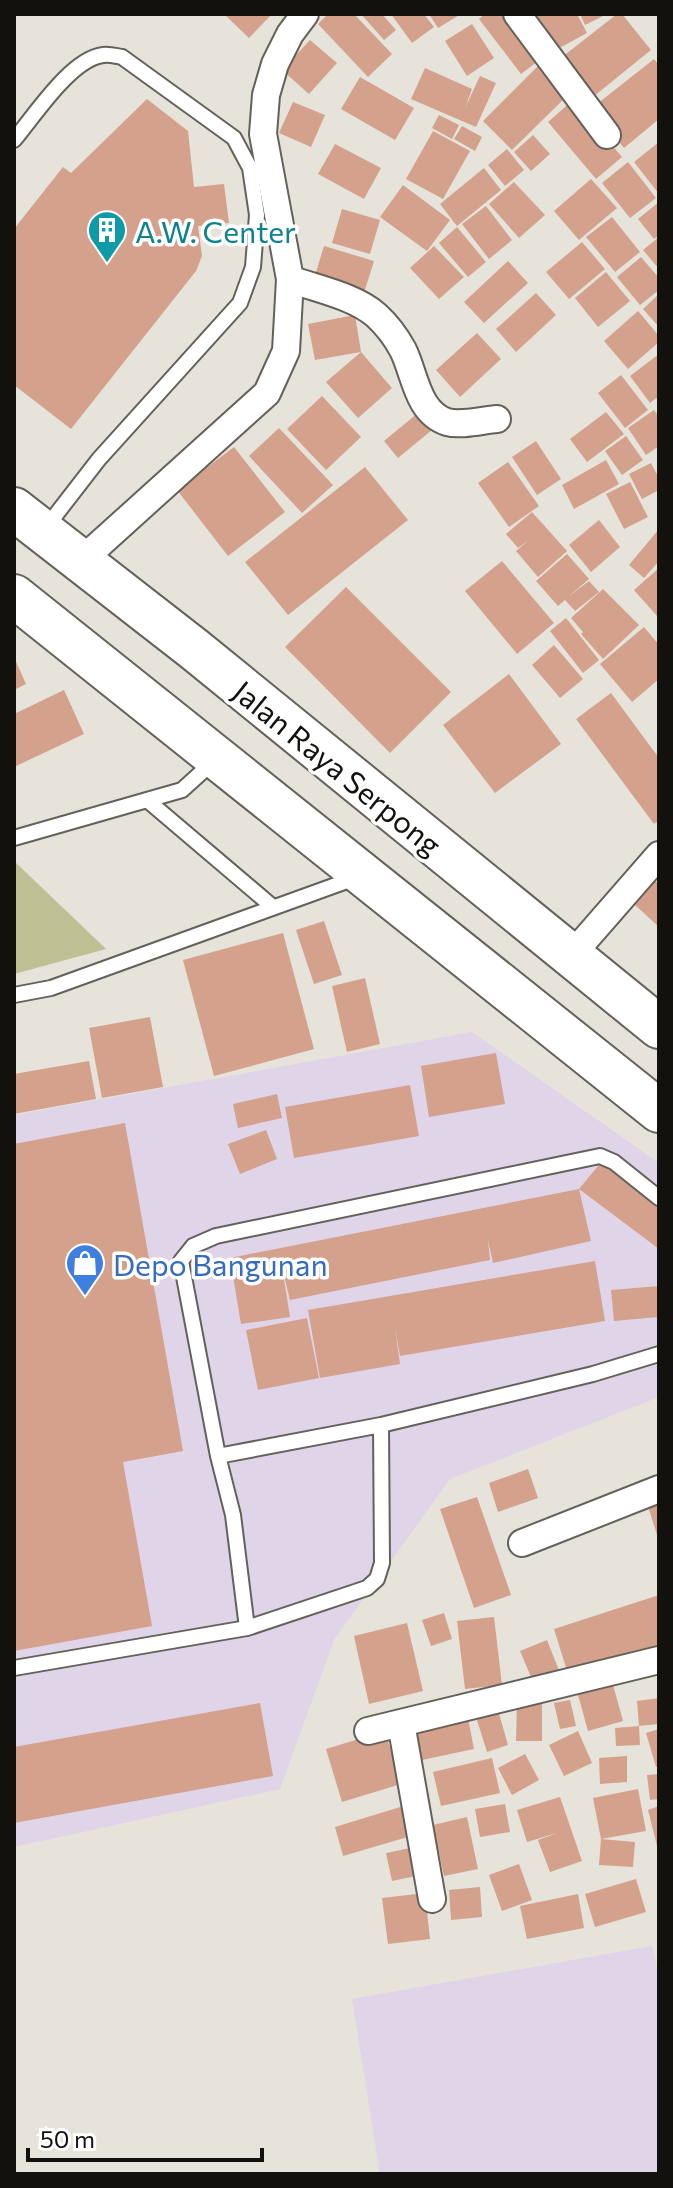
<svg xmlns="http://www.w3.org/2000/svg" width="673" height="2188" viewBox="0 0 673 2188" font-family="Commissioner,sans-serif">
<rect width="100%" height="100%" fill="#e6e3da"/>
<path fill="#e0d4e8" d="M472,1032L659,1163V1397L450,1479L334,1640L280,1789L14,1847V1115Z
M652,1946L659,1977V2174H380L352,1999Z"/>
<path fill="#bcc093" d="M14,861L106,949L14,974Z"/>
<path fill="#d4a18c" d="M224,14H272L249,38Z
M328,14H354L392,54L368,77L318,24Z
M361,14H382L396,30L384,40Z
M391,14H424L434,27L412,43Z
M429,14H461L438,28Z
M485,14H508L542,58L521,74L479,19Z
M531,14H577L587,33L552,52Z
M580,14H607L585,25Z
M617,14H622L651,50L588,101L557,61Z
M472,24L494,58L467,76L445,41Z
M310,40L337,63L309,94L282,70Z
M654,59L659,65V119L624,148L592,108Z
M540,64L570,93L512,150L483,121Z
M425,68L472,89L465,108L480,76L496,83L476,127L411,99Z
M360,77L414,108L395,140L341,109Z
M147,99L188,131L194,187L224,184L229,223L198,226L202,256L196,271L71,429L14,385V229L63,167L71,173Z
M573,100L622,157L596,179L548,122Z
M293,102L325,115L311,147L279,133Z
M439,115L459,125L452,139L432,128Z
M462,126L482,137L475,151L454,139Z
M433,131L470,151L443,199L406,179Z
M533,135L550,154L531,171L514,152Z
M659,142V194L634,162Z
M335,144L381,168L364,199L318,174Z
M507,149L524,170L505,186L488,165Z
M628,162L656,198L630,218L602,183Z
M484,168L501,190L457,226L440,204Z
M591,179L617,208L579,240L554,211Z
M514,182L545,215L519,238L489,204Z
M403,185L450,220L427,251L380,217Z
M659,202V235L654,239L638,219Z
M486,206L512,240L489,259L462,224Z
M342,209L380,220L370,254L332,243Z
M612,217L640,252L615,272L586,237Z
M457,227L486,262L468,277L439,243Z
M659,237V269L643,250Z
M582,242L605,269L569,299L546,272Z
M324,246L374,261L363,296L313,282Z
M434,246L464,277L439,299L410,268Z
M641,257L659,278V290L640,305L617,277Z
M508,261L528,283L484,323L464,302Z
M606,272L630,301L598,327L575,298Z
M536,293L556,315L516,352L496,329Z
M659,294V327L643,309Z
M638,311L659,336V342L628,369L604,341Z
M355,315L361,352L315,360L308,324Z
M477,333L501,359L460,397L436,370Z
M361,352L392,388L358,418L326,382Z
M659,354V396L650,403L630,376Z
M621,375L648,410L625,428L598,393Z
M322,396L361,437L326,470L287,429Z
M424,408L438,425L398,458L384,441Z
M654,410L659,417V446L646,455L628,428Z
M606,412L624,434L587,462L570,439Z
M279,428L333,485L302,513L249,456Z
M626,436L643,460L622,475L605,451Z
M536,441L561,479L537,495L512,457Z
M234,447L285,512L228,556L177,490Z
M606,460L619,484L574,509L562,485Z
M508,462L539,506L509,527L478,483Z
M651,463L659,478V490L642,499L629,474Z
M365,467L408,520L288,615L245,562Z
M630,482L648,517L624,529L606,494Z
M532,512L567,551L538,577L516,551L529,540L518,548L506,534Z
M599,520L620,547L591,572L569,545Z
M659,529V561L644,578L629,565Z
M567,554L589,579L568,597L589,581L599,592L575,611L565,600L558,606L536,581Z
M502,561L554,623L517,654L465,591Z
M659,568V614L657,616L634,590Z
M346,587L451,692L390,753L285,647Z
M603,589L639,625L603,659L581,634L583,632L571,618Z
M566,618L599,660L583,673L550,631Z
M644,627L659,645V679L632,702L600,664Z
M554,645L583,679L560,698L532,665Z
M14,657L26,684L14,690Z
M509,674L561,744L495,793L443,725Z
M64,690L84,734L14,767V714Z
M611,693L659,758V820L654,824L576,719Z
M654,880L659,884V927L633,903Z
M324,921L342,975L314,984L296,930Z
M283,933L314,1049L214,1076L183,960Z
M365,978L380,1044L347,1052L332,986Z
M150,1017L163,1087L102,1098L89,1028Z
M496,1053L505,1104L429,1117L421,1066Z
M89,1061L96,1099L14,1114V1074Z
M410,1085L419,1136L294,1158L285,1107Z
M277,1094L282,1118L238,1128L233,1104Z
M125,1123L183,1451L123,1462L152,1626L14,1651V1144Z
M266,1130L277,1159L240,1174L228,1144Z
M603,1160L659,1206V1249L579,1189Z
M579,1189L591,1241L493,1263L488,1240L490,1260L290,1300L282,1267L290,1317L241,1324L230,1258Z
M595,1261L605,1321L400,1356L395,1328L400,1364L320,1378L308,1310Z
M659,1286V1317L614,1321L611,1290Z
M307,1318L319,1378L258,1390L246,1330Z
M528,1469L538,1498L498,1512L489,1483Z
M659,1496V1538H658L646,1500Z
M477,1497L511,1595L474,1608L440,1509Z
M659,1595V1645L568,1674L554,1629Z
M444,1613L452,1639L431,1646L422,1620Z
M494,1617L502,1685L465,1689L457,1621Z
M407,1623L423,1691L369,1704L354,1636Z
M547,1640L560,1673L534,1684L520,1651Z
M610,1674L623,1721L588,1731L575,1684Z
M659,1698V1724L639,1726L637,1701Z
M517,1699H542V1741H516Z
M570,1700L576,1726L560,1729L554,1703Z
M260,1703L273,1776L14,1823V1747Z
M498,1710L508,1745L487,1752L476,1717Z
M467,1713L474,1749L422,1760L414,1723Z
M639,1726L640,1745L616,1746L615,1728Z
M659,1729V1766L656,1767L646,1733Z
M385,1731L401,1784L342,1802L326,1749Z
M578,1731L592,1763L564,1776L549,1745Z
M525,1754L539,1780L512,1795L498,1768Z
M627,1756V1782L600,1784L599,1758Z
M492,1758L500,1793L441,1806L433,1772Z
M659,1774V1799L650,1800L647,1775Z
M638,1789L646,1831L601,1839L593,1798Z
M560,1797L582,1861L550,1872L538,1840L557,1833L527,1842L517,1810Z
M410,1804L418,1834L343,1856L335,1827Z
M505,1804L510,1832L480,1837L475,1809Z
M659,1806V1850H658L648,1810Z
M467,1817L478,1869L444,1876L433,1825Z
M601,1839L635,1842L633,1867L599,1865Z
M415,1847L421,1875L392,1881L386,1853Z
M519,1864L532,1900L502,1911L489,1875Z
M636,1879L646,1912L595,1927L585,1894Z
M480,1887L482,1917L451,1920L449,1890Z
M425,1893L430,1939L388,1944L382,1898Z
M578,1894L584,1928L527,1939L520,1906Z"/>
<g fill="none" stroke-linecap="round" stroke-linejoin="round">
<g stroke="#64615a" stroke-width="18">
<path id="lane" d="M14,140C35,115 71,59 103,55C109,54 116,56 122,57L234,138L250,168L257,215L253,267L240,303L99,459L44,530
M147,800L273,907
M14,838L182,790L214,761
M14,995L51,988L358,877
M381,1425L218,1456L181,1261L193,1246L216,1236L600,1156L614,1162L659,1198
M218,1456L233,1515L247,1628
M14,1668L247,1628L367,1588L377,1579L382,1563L381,1425L593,1374L659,1354"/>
</g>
<g stroke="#64615a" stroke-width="30">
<path id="street" d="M517,14L607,135
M290,279C317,289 354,296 376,315C387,325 396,337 403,350C415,374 417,412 447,422C461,426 483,420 497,419
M82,560L267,393L286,351L290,279L263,134L266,95L275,64L290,34L305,14
M570,957L659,855
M522,1543L659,1489
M401,1723L432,1899
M368,1731L659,1660"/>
</g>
<g stroke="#64615a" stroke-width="46">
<path id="primary" d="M14,509L194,649L659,1027
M14,596L659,1111"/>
</g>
<use href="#lane" stroke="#fff" stroke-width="14"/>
<use href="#street" stroke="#fff" stroke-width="26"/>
<use href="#primary" stroke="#fff" stroke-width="42"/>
</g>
<defs>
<g id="building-pin" transform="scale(2)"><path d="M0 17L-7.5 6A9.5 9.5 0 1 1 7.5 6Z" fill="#0f9aa8" stroke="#fff"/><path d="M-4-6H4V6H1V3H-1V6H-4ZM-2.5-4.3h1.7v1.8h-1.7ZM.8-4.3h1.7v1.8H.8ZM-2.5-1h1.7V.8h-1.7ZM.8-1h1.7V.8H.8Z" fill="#fff"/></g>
<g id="shop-pin" transform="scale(2)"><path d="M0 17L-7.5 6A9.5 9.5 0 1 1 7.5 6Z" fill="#3f7fe0" stroke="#fff"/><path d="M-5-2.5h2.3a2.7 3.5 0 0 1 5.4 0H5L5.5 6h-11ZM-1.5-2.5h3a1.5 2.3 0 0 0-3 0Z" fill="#fff"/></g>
</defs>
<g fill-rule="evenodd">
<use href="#building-pin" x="107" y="230"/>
<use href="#shop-pin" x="85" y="1263"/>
</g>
<g text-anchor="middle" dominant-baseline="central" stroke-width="7" stroke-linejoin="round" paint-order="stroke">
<g font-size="30" fill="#0d838f" stroke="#fff" text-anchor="start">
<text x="135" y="230">A.W. Center</text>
</g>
<g font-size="30" fill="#12110e" stroke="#fff">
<text transform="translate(338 767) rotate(39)">Jalan Raya Serpong</text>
</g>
<g font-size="30" fill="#366cbe" stroke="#fff" text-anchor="start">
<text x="113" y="1263">Depo Bangunan</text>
</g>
</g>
<rect width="673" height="2188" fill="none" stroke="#12110e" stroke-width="32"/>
<path d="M28 2148v12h234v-12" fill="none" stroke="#12110e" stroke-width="4"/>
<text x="40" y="2148" font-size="24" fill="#12110e" stroke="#ffffff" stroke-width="6" paint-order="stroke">50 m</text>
</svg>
